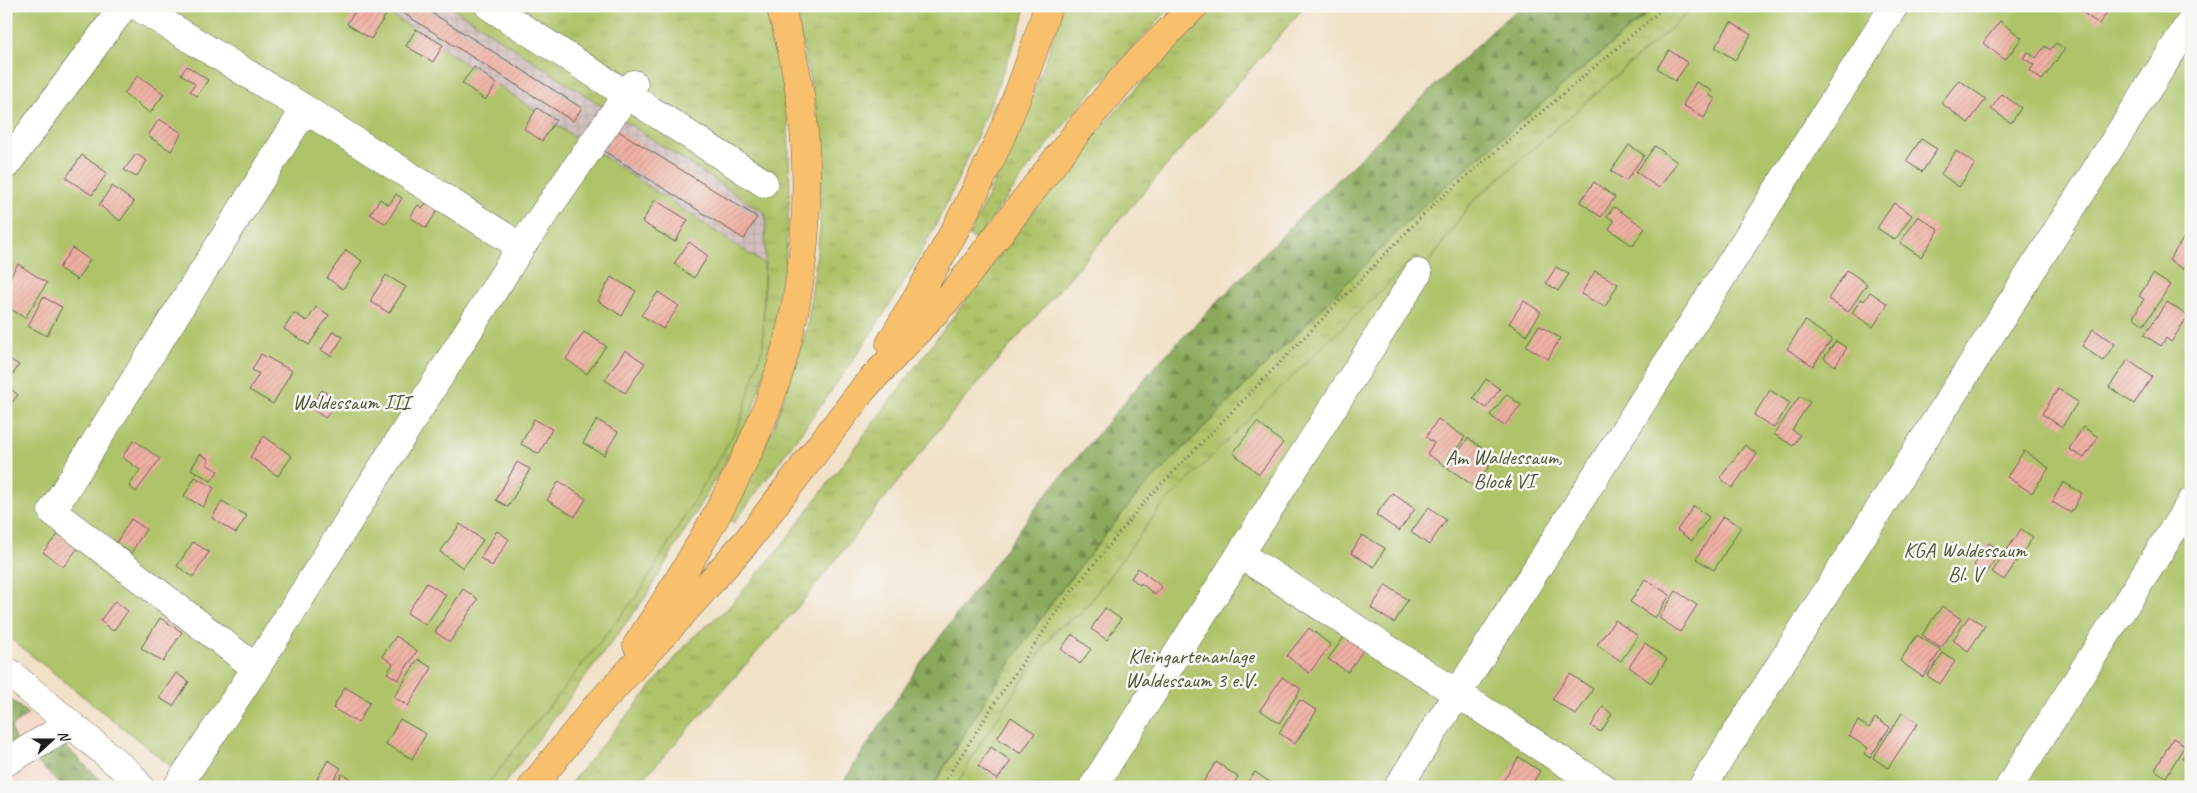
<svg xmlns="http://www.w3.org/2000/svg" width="2197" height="793" viewBox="0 0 2197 793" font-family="Caveat,sans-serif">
<defs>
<pattern id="industrial-grid" width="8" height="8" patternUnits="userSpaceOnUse" patternTransform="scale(1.25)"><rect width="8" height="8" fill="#d1bfbd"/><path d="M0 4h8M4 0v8" fill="none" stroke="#b3a4a2"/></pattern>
<pattern id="grass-tufts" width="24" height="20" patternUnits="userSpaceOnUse" patternTransform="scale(1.25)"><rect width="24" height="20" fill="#afc367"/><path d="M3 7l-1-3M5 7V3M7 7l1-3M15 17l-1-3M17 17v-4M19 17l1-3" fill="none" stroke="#96a759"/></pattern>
<pattern id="forest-firs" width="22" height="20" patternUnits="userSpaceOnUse" patternTransform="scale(1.25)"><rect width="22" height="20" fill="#8ba95c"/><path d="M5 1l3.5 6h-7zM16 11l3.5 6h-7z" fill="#71894b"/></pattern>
<pattern id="building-hatch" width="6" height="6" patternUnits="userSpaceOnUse" patternTransform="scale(1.25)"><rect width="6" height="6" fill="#f0b1a3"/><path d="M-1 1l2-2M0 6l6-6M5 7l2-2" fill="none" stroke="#cd988c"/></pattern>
</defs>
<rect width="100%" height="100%" fill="#f6f6f2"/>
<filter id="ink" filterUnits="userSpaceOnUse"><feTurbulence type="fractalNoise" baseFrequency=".02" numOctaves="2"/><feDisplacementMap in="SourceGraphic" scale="10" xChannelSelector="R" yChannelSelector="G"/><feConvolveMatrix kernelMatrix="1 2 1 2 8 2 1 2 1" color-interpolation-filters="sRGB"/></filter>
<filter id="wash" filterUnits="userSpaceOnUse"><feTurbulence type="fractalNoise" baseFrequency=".0096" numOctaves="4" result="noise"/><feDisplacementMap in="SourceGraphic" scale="20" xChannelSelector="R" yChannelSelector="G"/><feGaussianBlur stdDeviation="1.12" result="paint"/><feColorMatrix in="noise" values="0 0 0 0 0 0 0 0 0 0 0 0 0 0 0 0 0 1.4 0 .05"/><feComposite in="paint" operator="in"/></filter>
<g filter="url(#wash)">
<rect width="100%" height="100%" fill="#f1e1c6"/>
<path fill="#f5d2c2" d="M6,695L53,734L108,787H6Z"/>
<path fill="url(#industrial-grid)" d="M379,6H450L766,214L764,264Z"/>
<path fill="url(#grass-tufts)" stroke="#667042" d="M450,6H766L779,59L788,120L790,188L784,284L772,348L749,422L645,598L502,787H485L639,593L763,346L766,214Z
M794,6H1026L1022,22C990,107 959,186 914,265C861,356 796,438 734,523L729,519L774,426L807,328L820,229L821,170L817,115Z
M1062,6H1172L1086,98L1028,169L976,240L969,236C1004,161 1041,87 1062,6Z
M1218,6H1305L954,411L803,601L646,776L611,787H567L693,637L728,608L779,549L1003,250L1089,141L1154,69Z
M1656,6H1696L1470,204L1427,265L1415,259L1284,384L1161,507L1081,614L1057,628L979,746L956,787H933L986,698L1058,594L1138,494L1430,199Z"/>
<path fill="url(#forest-firs)" stroke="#54623c" d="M1522,6H1656L1430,199L1138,494L1058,594L986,698L932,787H840L919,665L1044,497L1157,364L1293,224L1399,120L1502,22Z
M6,695L28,714L11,727L17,747L6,753Z
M64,745L108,787H62L36,761Z"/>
<path fill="#afc367" stroke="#667042" d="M6,6H379L764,264L763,346L739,425L639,593L485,787H197L6,635Z
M1696,6H2191V787H956L979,746L1057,628L1081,614L1161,507L1284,384L1415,258L1427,265L1470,204Z"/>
<g id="blocks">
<path fill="url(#building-hatch)" d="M358,6H376L387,13L371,39L347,24Z
M392,6H421L582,108L573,121Z
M2074,6H2112L2099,24Z
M2000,21L2022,38L2005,60L1983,43Z
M1731,22L1751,35L1735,60L1715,47Z
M416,29L443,45L433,62L406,46Z
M2056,43L2065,49L2042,80L2030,71L2034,65L2023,58L2028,52L2036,58L2045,46L2050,50Z
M1669,50L1688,63L1675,81L1657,68Z
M187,66L208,80L197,96L190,91L195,84L181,74Z
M474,67L497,84L485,100L462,83Z
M138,75L164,94L150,113L124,94Z
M1959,80L1986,99L1968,123L1941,103Z
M1696,82L1712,91L1709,95L1715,99L1704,118L1683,105Z
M2002,94L2021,108L2011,123L1991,109Z
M537,108L556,120L542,141L524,129Z
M159,119L182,133L171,151L148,136Z
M617,130L757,217L744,239L604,151Z
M1921,139L1937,149L1922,172L1906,161Z
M1629,145L1644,155L1626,181L1611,171Z
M1655,146L1677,162L1659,188L1636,172Z
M1956,151L1975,164L1959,187L1941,174Z
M136,154L147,161L136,177L124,170Z
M82,155L107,173L92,195L66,178Z
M1594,182L1615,197L1601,217L1580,202Z
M112,186L134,202L120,221L99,205Z
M396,194L402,198L386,224L370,214L380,199L389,205Z
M655,200L688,220L675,242L642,222Z
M427,201L439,208L426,228L410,217L418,205L423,208Z
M1894,203L1912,215L1895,240L1877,228Z
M1614,207L1645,228L1633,246L1609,229L1614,221L1607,216Z
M1918,216L1939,230L1921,257L1900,243Z
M2191,227V257L2183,269L2169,260Z
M689,242L708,256L694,278L674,264Z
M72,248L90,260L77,280L59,268Z
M346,250L362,261L343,289L327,278Z
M18,264L47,283L25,318L6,306V283Z
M1556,267L1569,274L1558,291L1546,283Z
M1847,270L1867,284L1848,312L1828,299Z
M1595,271L1618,284L1605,307L1581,294Z
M2153,274L2170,285L2144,325L2133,317L2144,299L2139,296Z
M386,275L406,287L389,313L370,301Z
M611,277L636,291L622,316L598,301Z
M658,292L679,306L663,329L641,315Z
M1870,292L1888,304L1873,327L1852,313L1861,299L1864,301Z
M43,297L62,307L47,336L28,326Z
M1524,301L1541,312L1526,335L1509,323Z
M2167,302L2188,316L2171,342L2166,338L2161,346L2144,335Z
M316,307L329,315L309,345L284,329L294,313L307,321Z
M1805,321L1832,339L1813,366L1787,349Z
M1539,325L1560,338L1548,359L1526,346Z
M2093,329L2115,344L2103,361L2082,346Z
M333,331L343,337L331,356L321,350Z
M584,332L606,346L587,374L566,359Z
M1836,341L1847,348L1835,366L1824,358Z
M625,350L645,363L625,393L605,380Z
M261,354L292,371L273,404L249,390L259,374L252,370Z
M6,357L19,365L13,374L6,369Z
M2128,360L2152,377L2134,404L2109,387Z
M1486,379L1500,389L1486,408L1473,398Z
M6,385L18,395L6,410Z
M2058,389L2078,402L2062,427L2042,414Z
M322,390L338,401L325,418L310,407Z
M1770,390L1790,403L1774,428L1754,415Z
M1507,394L1521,405L1504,426L1490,415Z
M1800,396L1810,402L1792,430L1800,435L1793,446L1774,434Z
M534,419L552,429L539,454L521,444Z
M1438,419L1465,437L1445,466L1427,454L1434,443L1426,437Z
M597,420L618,432L604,455L583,443Z
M1257,422L1283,443L1259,474L1233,453Z
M2083,427L2098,437L2084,458L2069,449Z
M264,436L292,456L278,476L250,457Z
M1468,438L1495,457L1475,487L1448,468Z
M134,440L160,459L136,492L129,486L140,470L122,457Z
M1745,445L1757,454L1732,488L1720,478Z
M2024,451L2049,468L2032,493L2007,477Z
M200,454L209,459L206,464L218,471L211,481L191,469Z
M517,462L530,469L508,507L496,500Z
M195,477L214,488L203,507L184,496Z
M559,481L586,499L575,517L547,500Z
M2063,482L2082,493L2071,513L2052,502Z
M1392,493L1415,509L1399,531L1376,515Z
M222,501L247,516L236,533L212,518Z
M1694,506L1709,517L1692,541L1677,530Z
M1429,507L1446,520L1429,545L1411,532Z
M1723,516L1741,527L1714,570L1696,559Z
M131,519L146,529L131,553L116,543Z
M460,524L483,540L463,568L440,552Z
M2021,529L2033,537L2004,580L1992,572Z
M497,531L509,539L492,566L480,558Z
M60,532L79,547L63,567L43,552Z
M1362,535L1385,548L1374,567L1351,553Z
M193,542L209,552L193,577L177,566Z
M1989,543L2001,551L1985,574L1974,565Z
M1138,568L1162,587L1155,595L1141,583L1140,585L1131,578Z
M1645,579L1670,595L1655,618L1630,602Z
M427,583L446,595L426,625L407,613Z
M1386,585L1408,600L1394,623L1371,608Z
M463,589L478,599L450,642L435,632Z
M1676,591L1697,605L1680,632L1659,618Z
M115,601L128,611L113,631L100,621Z
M1942,606L1961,619L1941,648L1922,635Z
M1105,608L1121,619L1107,640L1091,629Z
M1969,616L1985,626L1968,651L1953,640Z
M160,618L182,632L163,662L141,648Z
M1615,620L1638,636L1621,661L1597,645Z
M1309,628L1331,645L1309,673L1287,656Z
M1072,634L1091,649L1080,664L1061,649Z
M1917,635L1941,650L1923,677L1900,661Z
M396,636L417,651L398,680L387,673L393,664L382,656Z
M1345,636L1364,649L1348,672L1328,659Z
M1645,643L1667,659L1651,683L1629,667Z
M1943,653L1955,661L1940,684L1927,676Z
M418,659L432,668L408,706L394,697Z
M176,673L189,682L173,706L159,698Z
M1570,674L1593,689L1576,715L1552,699Z
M1282,677L1301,689L1279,723L1260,710Z
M345,687L370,702L358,723L333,708Z
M1300,700L1317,710L1295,744L1279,733Z
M1603,707L1612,714L1601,732L1591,726Z
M1902,713L1918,723L1888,768L1873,758Z
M1011,717L1035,733L1021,754L997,738Z
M1875,718L1890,727L1870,758L1864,754L1868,748L1849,736L1858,721L1869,728Z
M400,719L426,734L412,759L386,744Z
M2173,738L2185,745L2166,777L2155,770Z
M2191,743V764L2182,758Z
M991,747L1011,761L997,780L978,766Z
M1519,757L1540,771L1530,787H1505L1501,784Z
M328,760L341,768L329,787L317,779Z
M1216,762L1238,777L1231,787H1200Z
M1255,772L1277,787H1244Z
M342,774L352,780L349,787H334Z"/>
</g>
</g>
<g filter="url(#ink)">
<use href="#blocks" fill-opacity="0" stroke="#676158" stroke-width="1"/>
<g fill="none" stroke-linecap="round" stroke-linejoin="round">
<g stroke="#676158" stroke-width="29">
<path id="minor" d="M137,6L305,109L521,247L256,668L177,787
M489,6L764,183
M6,165L124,6
M521,247L634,84
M1241,555L1603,787
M256,668L52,511L305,109
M6,670L130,774L140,787
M6,762L70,724
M1093,787L1418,273
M1398,787L1894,6
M1702,787L2191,21
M2009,787L2191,502"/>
</g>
<g stroke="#676158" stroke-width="29">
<path id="highway" d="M890,344C924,286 958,228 987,167C1012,115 1031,61 1048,6
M637,645C683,575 728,502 760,425C814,296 821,139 780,6
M532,787L596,707L674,623L746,542L864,388L954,292L1082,126L1132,68L1194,6"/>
</g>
<path stroke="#676158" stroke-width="3" stroke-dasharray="1 4" stroke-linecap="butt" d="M941,787L994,704L1065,600L1147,499L1434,204L1666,6"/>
<use href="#minor" stroke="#fff" stroke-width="28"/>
<use href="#highway" stroke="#f8bf6c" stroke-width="28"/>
</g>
</g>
<g text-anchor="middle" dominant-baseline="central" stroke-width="5" stroke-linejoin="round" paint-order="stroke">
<g font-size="21" fill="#4f5636" stroke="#f6f6f2">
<text x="351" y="402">Waldessaum III</text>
<text x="1504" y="457">Am Waldessaum,<tspan x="1504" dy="24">Block VI</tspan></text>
<text x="1965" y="550">KGA Waldessaum<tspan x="1965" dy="24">Bl. V</tspan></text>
<text x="1191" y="656">Kleingartenanlage<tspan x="1191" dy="24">Waldessaum 3 e.V.</tspan></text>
</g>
</g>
<rect width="2197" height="793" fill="none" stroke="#f6f6f2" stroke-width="25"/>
<g transform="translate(52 740) rotate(69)" stroke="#f6f6f2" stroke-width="4" paint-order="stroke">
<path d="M0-4L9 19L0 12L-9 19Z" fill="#1c1c1c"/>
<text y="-8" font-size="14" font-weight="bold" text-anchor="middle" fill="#1c1c1c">N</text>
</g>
</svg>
